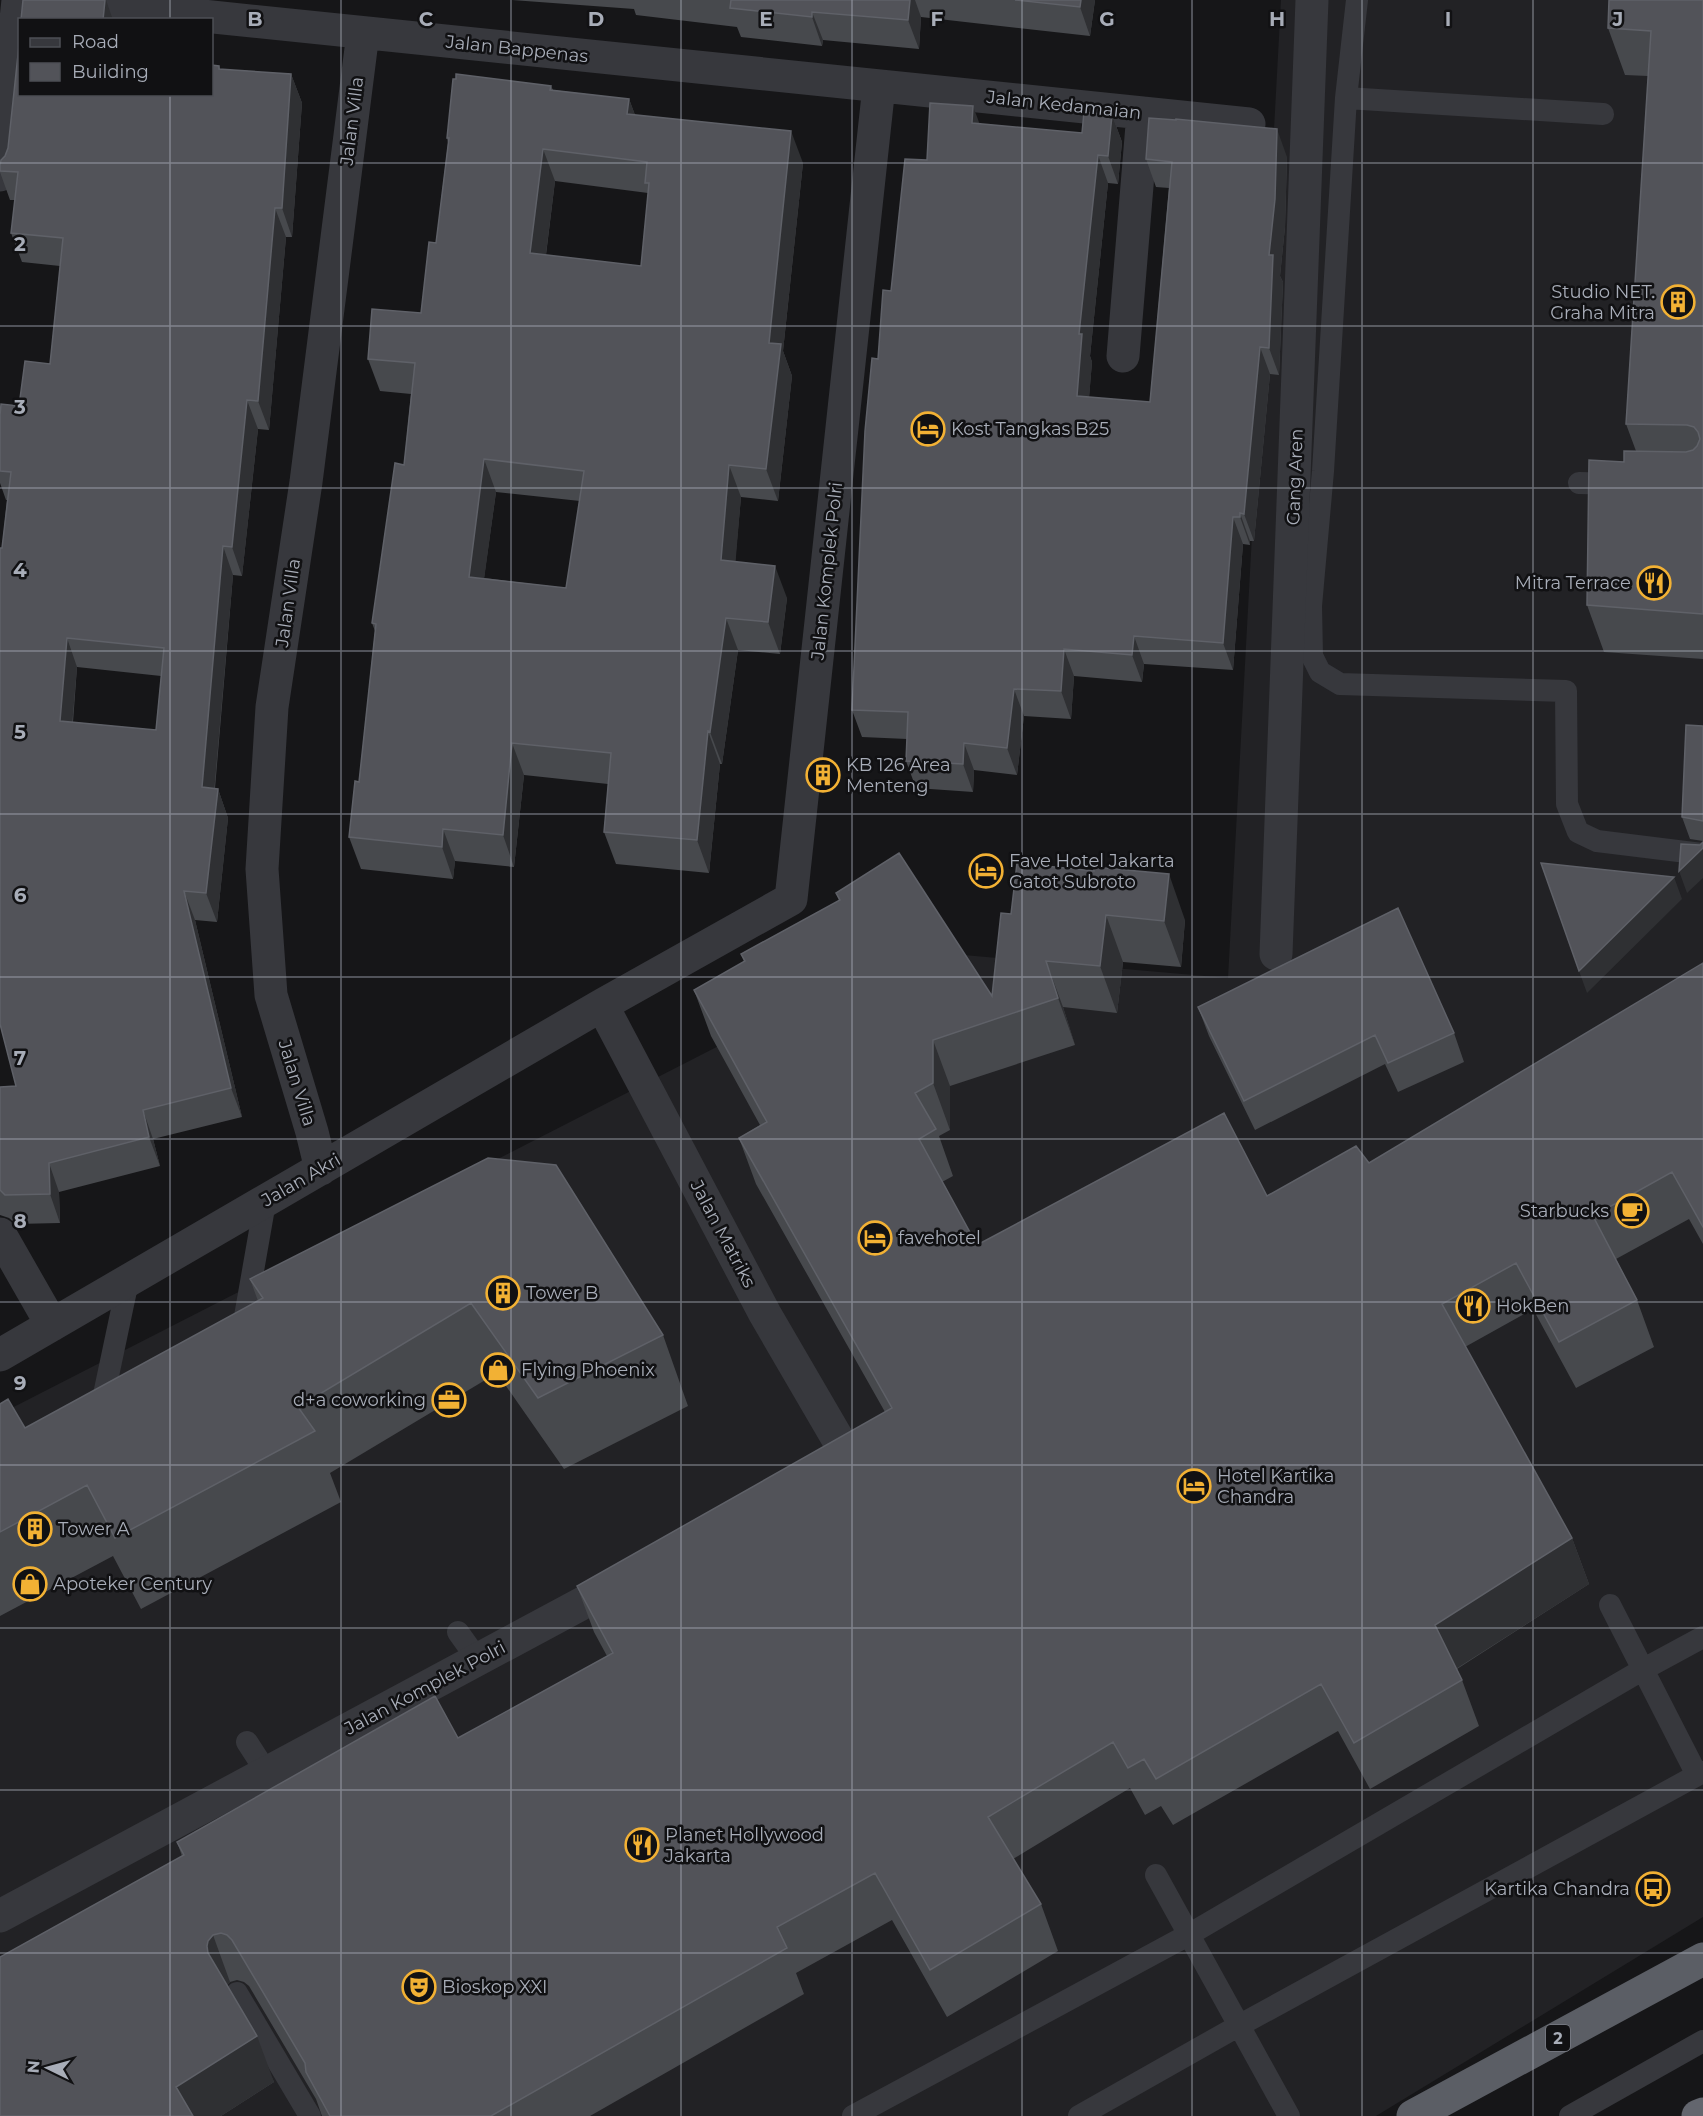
<svg xmlns="http://www.w3.org/2000/svg" width="1703" height="2116" viewBox="0 0 1703 2116" font-family="Montserrat,sans-serif">
<rect width="100%" height="100%" fill="#161618"/>
<path fill="#222225" d="M1281,0H1703V1917L1376,2116H0V1414L906,950L1228,978Z"/>
<g fill="none" stroke-linecap="round" stroke-linejoin="round">
<path stroke="#37383d" stroke-width="22" d="M1357,0L1346,98L1323,471L1311,606L1312,656L1320,672L1340,684L1566,691L1567,804L1578,832L1597,841L1703,854
M1346,98L1603,114
M1579,483L1621,484
M243,1328L265,1202
M102,1404L128,1281
M1610,1605L1697,1775
M458,1632L478,1660
M247,1742L267,1773
M1156,1875L1289,2116
M237,1993L310,2116
M853,2116L1190,1934L1642,1670L1703,1637
M1079,2116L1240,2025L1703,1772
M1570,2116L1703,2041"/>
<path stroke="#37383d" stroke-width="33" d="M48,0L1249,124
M0,175L18,0
M1123,356L1143,113
M1276,954L1312,0
M602,1005L765,1314L850,1460L831,1470
M321,1169L312,1132L271,995L262,869L272,707L306,482L363,33
M0,1234L52,1325
M0,1355L602,1005L791,899L879,86
M0,1916L622,1582"/>
<path stroke="#5b5e65" stroke-width="33" d="M1413,2116L1703,1959"/>
<path stroke="#63666e" stroke-width="33" d="M1698,2116L1703,2114"/>
</g>
<path fill="#47494d" fill-rule="evenodd" d="M512,0H1095L1090,36L921,17L919,49L823,40L822,46L741,37L737,27L636,15L634,9Z
M1703,0V659L1604,652L1587,605L1624,462L1636,451L1626,424L1648,76L1625,75L1608,28Z
M219,66L220,69L291,74L302,103L292,237H286L269,430L258,429L242,576L233,575L215,788L218,789L228,818L217,922L195,920L242,1117L153,1139L160,1166L59,1192L60,1223L16,1224L9,1218L0,1215V1087L16,1086L2,548L7,500H6L0,483V416L19,406L50,364L60,266L22,262L11,233L15,200H10L0,172L1,160L5,156L8,148L20,94ZM77,667L161,676L156,730L73,722Z
M551,86L553,90L629,99L635,115L803,163L783,351L792,376L778,501L741,497L735,562L787,598L780,654L738,650L722,764H720L709,873L616,864L604,832L608,784L524,775L514,867L455,861L453,879L361,869L349,837L359,782L375,631L372,623L404,465L411,394L380,391L368,359L421,313L436,243L448,143L447,138ZM555,181L648,193L641,266L546,255ZM496,492L580,501L566,588L484,578Z
M1112,115L1122,142L1118,184L1108,183L1090,356L1092,362L1089,397L1150,402L1169,188L1156,187L1146,159L1287,157L1285,227L1280,276L1283,282L1279,375L1270,374L1254,541H1250V545L1243,544L1233,670L1144,664L1142,682L1074,676L1071,719L1024,716L1017,775L974,770L973,792L916,788L906,761L907,739L862,737L852,710L878,359L927,160L979,124L1082,133Z
M1703,726V841L1690,839L1682,817Z
M1017,863L1185,920L1181,967L1123,962L1117,1013L1063,1007L1075,1045L950,1086V1130L939,1136L953,1176L942,1182L977,1245L1267,1196L1369,1163L1703,963V1244L1689,1219L1616,1259L1637,1300L1654,1347L1576,1388L1533,1309L1465,1347L1572,1538L1589,1584L1457,1669L1462,1680L1479,1726L1370,1789L1338,1731L1173,1825L1161,1806L1145,1815L1130,1788L1013,1859L1041,1904L1058,1951L947,2017L892,1920L796,1973L804,1994L590,2116H322L316,2099L249,1986L244,1982L237,1980L230,1982L227,1985L274,2082L221,2116H0L182,1856L177,1842L458,1738L607,1656L594,1632L577,1586L885,1412L756,1184L739,1138L760,1125L711,1036L694,990L744,962L741,954L839,901L836,893L992,996L1011,914Z
M1198,1007L1454,1033L1464,1062L1398,1092L1385,1064L1255,1130L1209,1036Z
M488,1158L663,1335L688,1406L564,1469L497,1373L330,1473L341,1502L141,1609L113,1556L0,1616V1404L25,1428L258,1301L250,1279Z"/>
<path fill="#2f3033" d="M105,0H106L113,20H103Z
M910,0H915L921,17L919,49L908,20Z
M1081,0H1095L1090,36L1080,7Z
M812,12L823,40L822,46L812,17Z
M291,74L302,103L292,237L282,208Z
M629,99L641,131L627,114Z
M973,106L983,133L972,123Z
M1112,115L1122,142L1118,184L1108,156Z
M1277,129L1287,157L1285,227L1280,276L1283,282L1279,375L1269,348V255Z
M791,131L803,163L783,351L792,376L778,501L766,469L769,343Z
M543,149L555,181L542,286L530,253Z
M1098,155L1108,183L1090,356L1092,362L1087,423L1077,396L1079,334Z
M275,208L286,237L269,430L258,401Z
M1260,347L1270,374L1254,541L1244,514Z
M247,400L258,429L242,576L232,547Z
M484,459L496,492L480,609L469,577Z
M729,465L741,497L733,592L721,560Z
M1240,513L1250,541V545L1240,517Z
M1233,517L1243,544L1233,670L1223,643Z
M223,546L233,575L212,816L202,787Z
M775,566L787,598L780,654L768,622Z
M726,618L738,650L722,764L710,732Z
M1134,636L1144,664L1142,682L1132,655Z
M67,638L77,667L70,750L60,721Z
M1064,649L1074,676L1071,719L1061,691Z
M1014,689L1024,716L1017,775L1007,748Z
M708,731L720,764L709,873L697,840Z
M512,743L524,775L514,867L503,835Z
M964,743L974,770L973,792L963,764Z
M218,789L228,818L217,922L206,893Z
M443,829L455,861L453,879L442,847Z
M1703,848V878L1687,893L1679,871Z
M1169,874L1185,920L1181,967L1164,921Z
M1674,877L1682,899L1587,993L1579,971Z
M184,891L195,920L242,1117L231,1088Z
M1106,915L1123,962L1117,1013L1100,966Z
M1046,961L1063,1007L1075,1045L1058,998Z
M933,1040L950,1086V1130L933,1083Z
M143,1110L153,1139L160,1166L149,1137Z
M49,1163L59,1192L60,1223L50,1194Z
M1572,1538L1589,1584L1451,1672L1435,1625Z
M213,1935L230,1982L225,1987L208,1953L207,1946L208,1941Z
M257,2036L274,2082L221,2116H187L176,2087Z"/>
<path fill="#525359" stroke="#5f6168" stroke-width="1.5" fill-rule="evenodd" d="M23,0H105L103,20H21Z
M731,0H910L908,20L812,12V17L730,8Z
M1015,0H1081L1080,7Z
M1609,0H1703V614L1587,605L1589,460L1624,462V451L1686,452L1693,450L1697,446L1700,439L1698,432L1694,427L1687,425L1626,424L1651,31L1608,28Z
M20,36V94H212V65L219,66V69L291,74L282,208H275L258,401L247,400L232,547L223,546L202,787L218,789L206,893L184,891L231,1088L143,1110L149,1137L49,1163L50,1194L5,1195L0,1190V1087L16,1086L0,1024V548H2L11,472L0,471V416L1,404L19,406L25,361L50,364L63,238L11,233L18,172L0,171V166L1,160L5,156L8,148ZM67,638L164,648L156,730L60,721Z
M456,74L551,86L550,90L629,99L627,114L791,131L769,343L781,344L766,469L729,465L721,560L775,566L768,622L726,618L710,732L708,731L697,840L604,832L611,753L512,743L503,835L443,829L442,847L349,837L355,781L359,782L376,624L372,623L395,463L404,465L415,363L368,359L372,309L421,313L429,242L436,243L449,138H447L453,79H456ZM543,149L647,162L645,183H649L641,266L530,253ZM484,459L584,471L566,588L469,577Z
M930,103L973,106L972,123L1082,133L1084,112L1112,115L1108,156L1098,155L1079,334H1082L1077,396L1150,402L1172,162L1146,159L1149,118L1176,120V119L1277,129L1275,199L1269,255H1273L1269,348L1260,347L1244,514L1240,513V517H1233L1223,643L1134,636L1132,655L1064,649L1061,691L1014,689L1007,748L964,743L963,764L906,761L908,712L852,710L865,431L872,358L878,359L883,290L891,291L905,159L927,160Z
M1686,725L1703,726V821L1682,817Z
M1703,842V848L1679,871L1681,844L1700,845Z
M899,853L992,996L1001,913L1011,914L1017,863L1094,871V867L1169,874L1164,921L1106,915L1100,966L1046,961L1058,998L933,1040V1083L915,1093L936,1129L919,1139L977,1245L1224,1113L1267,1196L1356,1146L1369,1163L1703,963V1227L1672,1172L1593,1216L1637,1300L1559,1342L1516,1263L1442,1304L1572,1538L1435,1625L1462,1680L1354,1743L1321,1684L1156,1779L1144,1759L1128,1768L1113,1742L988,1817L1041,1904L930,1970L875,1873L777,1927L787,1948L491,2116H330L306,2072L305,2063L232,1940L227,1935L221,1933L213,1935L208,1941L207,1946L208,1953L257,2036L176,2087L193,2116H0V1957L184,1855L177,1842L435,1696L458,1738L613,1653L577,1586L892,1408L739,1138L767,1122L694,990L745,961L741,954L840,900L836,893Z
M1541,863L1674,877L1579,971Z
M1398,908L1454,1033L1388,1063L1375,1035L1244,1101L1198,1007Z
M488,1158L556,1165L663,1335L538,1398L471,1303L298,1407L315,1431L115,1538L87,1485L0,1532V1404L8,1399L25,1428L263,1298L250,1279Z"/>
<path fill="none" stroke="#a8adb8" stroke-width="1.5" stroke-opacity="0.55" d="M170,0V20M341,0V2116M511,0V2116M681,0V2116M852,0V2116M1022,0V2116M1192,0V2116M1362,0V2116M1533,0V2116M170,94V2116M0,163H1703M0,326H1703M0,488H1703M0,651H1703M0,814H1703M0,977H1703M0,1139H1703M0,1302H1703M0,1465H1703M0,1628H1703M0,1790H1703M0,1953H1703"/>
<defs>
<g id="building-ring" transform="scale(1.725)"><circle r="9.5" fill="#111113" stroke="#f2b134" stroke-width="1.5"/><path d="M-4-6H4V6H1V3H-1V6H-4ZM-2.5-4.3h1.7v1.8h-1.7ZM.8-4.3h1.7v1.8H.8ZM-2.5-1h1.7V.8h-1.7ZM.8-1h1.7V.8H.8Z" fill="#f2b134"/></g>
<g id="hotel-ring" transform="scale(1.725)"><circle r="9.5" fill="#111113" stroke="#f2b134" stroke-width="1.5"/><path d="M-6-4.5h1.5V1H6V5H4.5V3h-9V5H-6ZM-4 0a1.8 1.8 0 1 1 3.6 0ZM.5 0V-2.5h3Q6-2.5 6 0Z" fill="#f2b134"/></g>
<g id="restaurant-ring" transform="scale(1.725)"><circle r="9.5" fill="#111113" stroke="#f2b134" stroke-width="1.5"/><path d="M-5-6h1v4h1v-4h1v4h1v-4h1v5L-1.5 .5V6h-2V.5L-5-1ZM5-6V6H3V1.5H1.5Q1.5-4 5-6Z" fill="#f2b134"/></g>
<g id="cafe-ring" transform="scale(1.725)"><circle r="9.5" fill="#111113" stroke="#f2b134" stroke-width="1.5"/><path d="M-5.5-4.5H6V0H3Q3 3.5 0 3.5H-2.5Q-5.5 3.5-5.5 0ZM3-3.2v2h1.7v-2ZM-6 4.5H4V6H-6Z" fill="#f2b134"/></g>
<g id="shop-ring" transform="scale(1.725)"><circle r="9.5" fill="#111113" stroke="#f2b134" stroke-width="1.5"/><path d="M-5-2.5h2.3a2.7 3.5 0 0 1 5.4 0H5L5.5 6h-11ZM-1.5-2.5h3a1.5 2.3 0 0 0-3 0Z" fill="#f2b134"/></g>
<g id="office-ring" transform="scale(1.725)"><circle r="9.5" fill="#111113" stroke="#f2b134" stroke-width="1.5"/><path d="M-6-3h4V-5.5h4V-3h4V5H-6ZM-1-4.5V-3h2v-1.5ZM-6 0V1H6V0Z" fill="#f2b134"/></g>
<g id="bus-ring" transform="scale(1.725)"><circle r="9.5" fill="#111113" stroke="#f2b134" stroke-width="1.5"/><path d="M-5-6H5V4H4V6H2V4H-2V6H-4V4H-5ZM-3.5-4V0h7V-4ZM-3.5 1.2v1.5H-2V1.2ZM2 1.2v1.5H3.5V1.2Z" fill="#f2b134"/></g>
<g id="theatre-ring" transform="scale(1.725)"><circle r="9.5" fill="#111113" stroke="#f2b134" stroke-width="1.5"/><path d="M-5-5.5Q0-4 5-5.5V0Q5 5 0 6Q-5 5-5 0ZM-3.3-2.5H-1v1.5H-3.3ZM1-2.5H3.3v1.5H1ZM-2.8 1Q0 5.5 2.8 1Z" fill="#f2b134"/></g>
</defs>
<g fill-rule="evenodd">
<use href="#building-ring" x="1678" y="302"/>
<use href="#hotel-ring" x="928" y="429"/>
<use href="#restaurant-ring" x="1654" y="583"/>
<use href="#building-ring" x="823" y="775"/>
<use href="#hotel-ring" x="986" y="871"/>
<use href="#cafe-ring" x="1632" y="1211"/>
<use href="#hotel-ring" x="875" y="1238"/>
<use href="#building-ring" x="503" y="1293"/>
<use href="#restaurant-ring" x="1473" y="1306"/>
<use href="#shop-ring" x="498" y="1370"/>
<use href="#office-ring" x="449" y="1400"/>
<use href="#hotel-ring" x="1194" y="1486"/>
<use href="#building-ring" x="35" y="1529"/>
<use href="#shop-ring" x="30" y="1584"/>
<use href="#restaurant-ring" x="642" y="1845"/>
<use href="#bus-ring" x="1653" y="1889"/>
<use href="#theatre-ring" x="419" y="1987"/>
</g>
<g text-anchor="middle" dominant-baseline="central" stroke-width="5" stroke-linejoin="round" paint-order="stroke">
<rect fill="#111113" stroke="#7b7e86" stroke-width="1.5" x="1546" y="2025" width="24" height="26" rx="4.5"/>
<g font-size="16" font-weight="bold" fill="#a8adb8">
<text x="1558" y="2038">2</text>
</g>
<g font-size="18" fill="#a8adb8" stroke="#111113">
<text transform="translate(517 49) rotate(6)">Jalan Bappenas</text>
<text transform="translate(1064 105) rotate(6)">Jalan Kedamaian</text>
<text transform="translate(352 121) rotate(-83)">Jalan Villa</text>
<text transform="translate(1295 477) rotate(-88)">Gang Aren</text>
<text transform="translate(827 571) rotate(-84)">Jalan Komplek Polri</text>
<text transform="translate(288 603) rotate(-82)">Jalan Villa</text>
<text transform="translate(297 1083) rotate(73)">Jalan Villa</text>
<text transform="translate(301 1180) rotate(-30)">Jalan Akri</text>
<text transform="translate(723 1234) rotate(62)">Jalan Matriks</text>
<text transform="translate(425 1688) rotate(-28)">Jalan Komplek Polri</text>
</g>
<g font-size="18" fill="#a8adb8" stroke="#111113" text-anchor="start">
<text x="1655" y="292" text-anchor="end">Studio NET.<tspan x="1655" dy="21">Graha Mitra</tspan></text>
<text x="951" y="429">Kost Tangkas B25</text>
<text x="1631" y="583" text-anchor="end">Mitra Terrace</text>
<text x="846" y="765">KB 126 Area<tspan x="846" dy="21">Menteng</tspan></text>
<text x="1009" y="861">Fave Hotel Jakarta<tspan x="1009" dy="21">Gatot Subroto</tspan></text>
<text x="1609" y="1211" text-anchor="end">Starbucks</text>
<text x="898" y="1238">favehotel</text>
<text x="526" y="1293">Tower B</text>
<text x="1496" y="1306">HokBen</text>
<text x="521" y="1370">Flying Phoenix</text>
<text x="426" y="1400" text-anchor="end">d+a coworking</text>
<text x="1217" y="1476">Hotel Kartika<tspan x="1217" dy="21">Chandra</tspan></text>
<text x="58" y="1529">Tower A</text>
<text x="53" y="1584">Apoteker Century</text>
<text x="665" y="1835">Planet Hollywood<tspan x="665" dy="21">Jakarta</tspan></text>
<text x="1630" y="1889" text-anchor="end">Kartika Chandra</text>
<text x="442" y="1987">Bioskop XXI</text>
</g>
</g>
<g font-size="20" text-anchor="middle" font-weight="bold" fill="#a8adb8" stroke="#111113" stroke-width="5" stroke-linejoin="round" paint-order="stroke">
<text x="255" y="26">B</text>
<text x="426" y="26">C</text>
<text x="596" y="26">D</text>
<text x="766" y="26">E</text>
<text x="937" y="26">F</text>
<text x="1107" y="26">G</text>
<text x="1277" y="26">H</text>
<text x="1448" y="26">I</text>
<text x="1618" y="26">J</text>
<text x="20" y="251">2</text>
<text x="20" y="414">3</text>
<text x="20" y="577">4</text>
<text x="20" y="739">5</text>
<text x="20" y="902">6</text>
<text x="20" y="1065">7</text>
<text x="20" y="1228">8</text>
<text x="20" y="1390">9</text>
</g>
<rect x="18" y="18" width="195" height="78" fill="#111113" stroke="#4d4f55" stroke-width="1.5"/>
<rect x="30" y="38" width="30" height="9" fill="#37383d" stroke="#4d4f55" stroke-width="1.5"/>
<text x="72" y="48" font-size="18" fill="#a8adb8">Road</text>
<rect x="30" y="63" width="30" height="18" fill="#525359" stroke="#4d4f55" stroke-width="1.5"/>
<text x="72" y="78" font-size="18" fill="#a8adb8">Building</text>
<g transform="translate(48 2068) rotate(275)" stroke="#111113" stroke-width="4.5" paint-order="stroke">
<path d="M0-4.5L10 22L0 15L-10 22Z" fill="#a8adb8"/>
<text y="-9" font-size="16" font-weight="bold" text-anchor="middle" fill="#a8adb8">N</text>
</g>
</svg>
